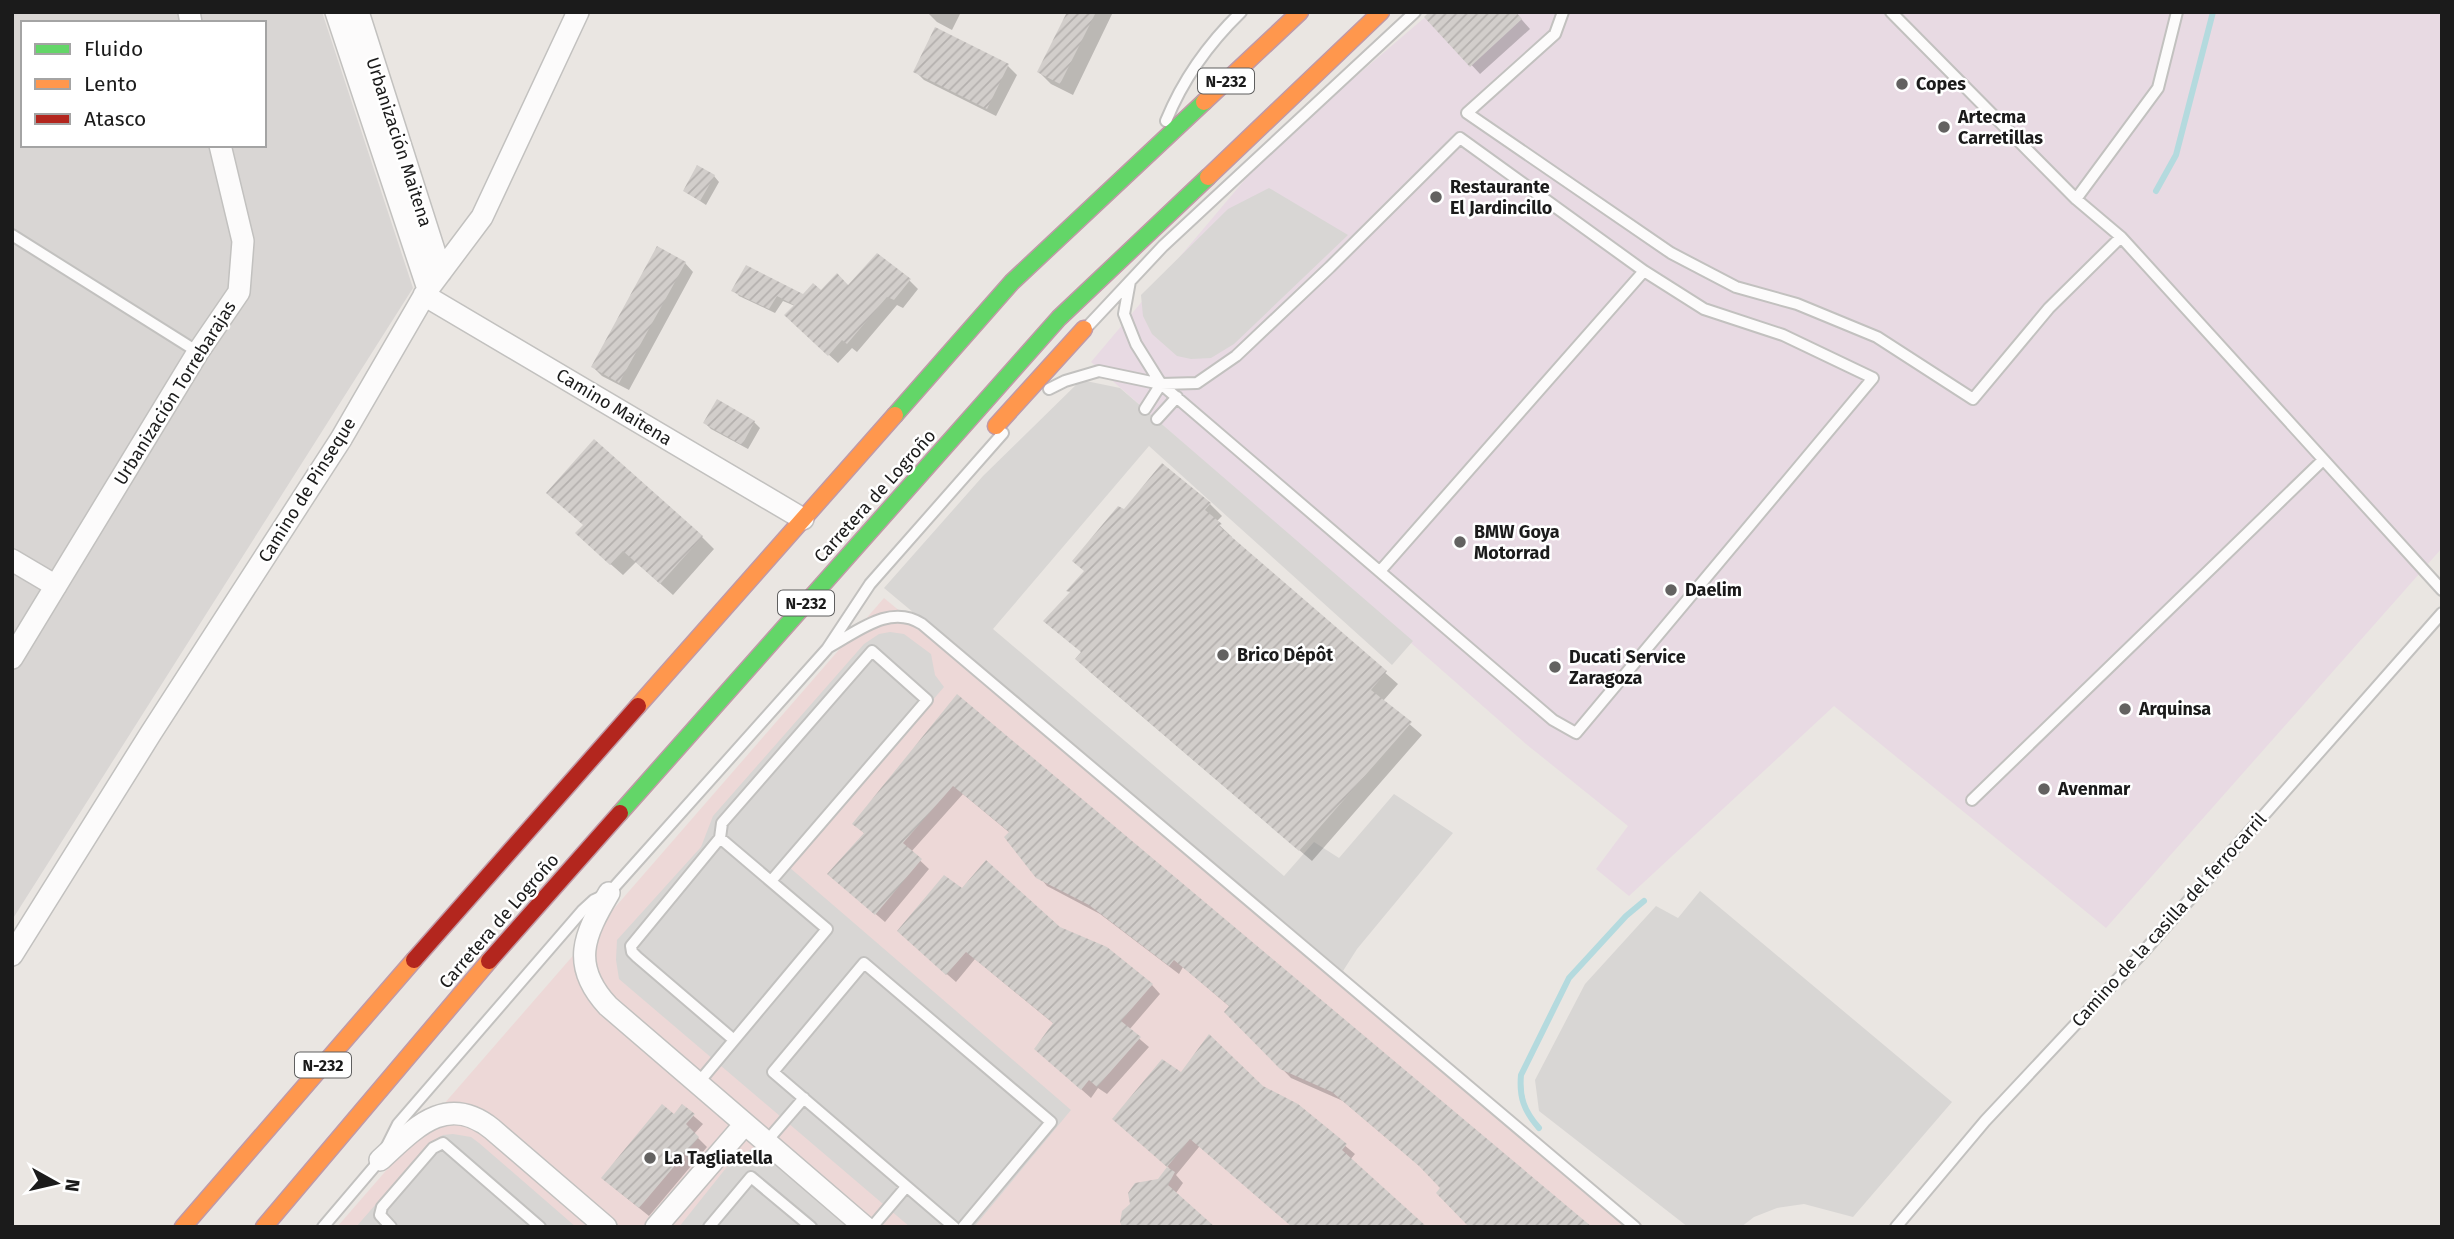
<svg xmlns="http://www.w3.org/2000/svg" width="2454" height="1239" viewBox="0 0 2454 1239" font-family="'Fira Sans',sans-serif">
<defs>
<pattern id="building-hatch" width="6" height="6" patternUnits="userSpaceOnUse" patternTransform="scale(1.75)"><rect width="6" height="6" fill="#d2cecb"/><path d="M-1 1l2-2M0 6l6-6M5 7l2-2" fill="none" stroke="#b4b0ae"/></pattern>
</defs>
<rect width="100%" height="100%" fill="#eae6e2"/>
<path fill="#d9d6d4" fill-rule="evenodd" d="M12,12H322L413,288L12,920ZM23,23H264V145H23Z"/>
<path fill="#edd8d7" d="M884,598L1645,1227H337Z"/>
<path fill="#e8dae3" d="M1431,12H2442V548L2106,928L1834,706L1629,896L1596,869L1628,826L1526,744L1091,362L1269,151Z"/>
<path fill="#d8d6d4" d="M1269,188L1348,235L1234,344L1211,358L1191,359L1177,356L1152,334L1143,316L1141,295L1228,209Z
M1081,380L1120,388L1413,641L1392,665L1149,446L993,629L1284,876L1314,842L1339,858L1394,794L1453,833L1357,949L1343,971L884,588L983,476Z
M890,632L904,634L931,654L935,675L944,687L789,867L1071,1110L974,1227H910L619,979L616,960L617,940L701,847L713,816L864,644L879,634Z
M1700,891L1952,1102L1853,1217L1804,1204L1777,1208L1754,1217L1741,1227H1688L1539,1111L1535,1080L1585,984L1656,906L1678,918Z
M453,1134L471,1137L479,1143L576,1227H356L429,1143L443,1135Z
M752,1149L767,1150L858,1227H679L734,1158Z"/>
<path fill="#0003" d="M927,12H961L952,30L937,22Z
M1068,12H1113L1073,95L1051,84L1039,72Z
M1515,12L1530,29L1480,74L1427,17Z
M936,29L1008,66L1017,75L996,116L924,80L915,71Z
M714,176L719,182L706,205L685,191Z
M685,263L693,272L629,390L602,376L593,367Z
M909,280L918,289L903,308L897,305L857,352L852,348L838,363L795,324V306L783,301L775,313L739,296L734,290L802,295L848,287Z
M754,422L760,428L748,449L711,429L705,423Z
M1210,504L1222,516L1216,522L1232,537L1230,538L1398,684L1383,701L1422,735L1312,861L1089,671L1083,653L1071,593L1069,591L1086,572L1125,512Z
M702,537L714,549L673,595L636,562L623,575L589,545Z
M957,697L1590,1227H1472L1438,1193L1442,1188L1427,1172L1343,1101L1291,1078L1227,1012L1230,1007L1183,967L1179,974L1100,914L1047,886L1006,837L1010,833L963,794L911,852L929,869L885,922L829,874L865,834L854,824Z
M962,890L1059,928L1152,985L1160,994L1129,1030L1149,1047L1107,1094L1098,1088L1091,1098L1045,1057L1054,1024L975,959L956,982L908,940Z
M1181,1074L1262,1088L1297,1106L1355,1154L1350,1160L1199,1147L1176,1175L1183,1183L1176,1193L1159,1180L1169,1168L1124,1128Z
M683,1107L703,1124L694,1134L707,1147L649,1216L613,1187Z"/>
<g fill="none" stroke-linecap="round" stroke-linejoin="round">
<path stroke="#b4dade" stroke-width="6" d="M2156,191L2176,155L2213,12
M1539,1128C1524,1111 1519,1097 1521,1075L1569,978L1626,916L1644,901"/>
</g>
<path fill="url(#building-hatch)" d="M1067,12H1096L1060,84L1037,72Z
M1429,12H1516L1522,19L1470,67L1424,17Z
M935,27L1009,64L987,109L913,72Z
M697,165L715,175L700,201L683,191Z
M657,246L686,262L619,383L591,367Z
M877,253L911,279L894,300L887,297L847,344L842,340L828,356L784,315L794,305L777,296L769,309L731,291L746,265L803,294L813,283L821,290L837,273L848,285Z
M717,399L755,421L742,445L703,423Z
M594,439L703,536L660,584L623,551L610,565L575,533L583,525L546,493Z
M1162,463L1211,503L1205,510L1222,524L1219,526L1387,671L1371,690L1412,722L1299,851L1075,659L1081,652L1043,621L1070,592L1066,591L1084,571L1072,561L1118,506L1124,509Z
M957,694L1592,1227H1469L1436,1193L1440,1188L1419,1166L1332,1092L1280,1069L1224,1012L1229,1006L1174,960L1169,966L1089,905L1036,878L1004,837L1009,832L953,786L903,843L922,859L875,915L827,874L864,833L852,824Z
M986,860L1060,927L1107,947L1153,984L1121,1021L1141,1037L1097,1087L1089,1080L1081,1090L1034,1049L1053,1023L966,952L946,975L897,931L944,875L962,888Z
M1209,1034L1263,1086L1298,1104L1347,1144L1342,1150L1427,1227H1292L1190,1139L1167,1167L1112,1119L1162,1059L1181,1072Z
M662,1104L674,1114L682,1104L695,1114L686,1124L699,1137L639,1208L601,1178Z
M1167,1167L1175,1172L1168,1185L1215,1227H1122L1120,1222L1122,1211L1130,1204L1128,1193L1135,1183L1158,1179Z"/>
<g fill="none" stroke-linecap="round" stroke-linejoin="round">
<g stroke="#c2c1bf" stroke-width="14">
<path id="lane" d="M1563,12L1555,34L1467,113L1671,253L1736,287L1797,304L1877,337L1973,399L2049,308L2121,237
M1891,12L2076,199L2121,237L2442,590
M1166,121C1183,79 1208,44 1241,12
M2076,199L2158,88L2177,12
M12,235L198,352
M1130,281L1124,314L1136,344L1161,384L1553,720L1576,733L1873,378L1783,335L1704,309L1644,271
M1089,325L1163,246L1415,12
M1049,389L1065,381L1099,371L1161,384L1197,383L1236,356L1330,267L1460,138L1644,271L1381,570
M1145,409L1161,384
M1157,419L1177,397
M829,647C857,632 890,603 922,624L1635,1227
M1972,800L2323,460
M720,838L722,823L872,651L927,700L771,881
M699,1082L827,929L720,838L631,946L632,952L637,957L734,1040
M766,1142L804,1098
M323,1227L380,1160L398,1124L582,911L594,900L609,893L827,649L870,584L1003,433
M391,1227L380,1215L382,1207L433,1148L443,1143L540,1227
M709,1227L751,1177L811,1227
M872,1227L906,1187
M954,1227L773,1072L864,963L1051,1122L963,1227
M1896,1227L1985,1121L2145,950L2442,613"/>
</g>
<g stroke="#c2c1bf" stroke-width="24">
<path id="street" d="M189,12L191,23
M336,12L428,289
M358,12L441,272
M424,295L803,519
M12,560L56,586
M12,658L198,352L239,292L243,241L220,145
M609,893C584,935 570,965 608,1006L865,1227
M12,955L151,733L341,439L428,289L482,217L578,12
M380,1160C414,1129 446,1092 492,1129L606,1227
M656,1227L745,1124"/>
</g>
<g stroke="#c099a7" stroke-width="19">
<path id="fast" d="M895,415L1012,282L1204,102
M620,813L1059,318L1208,177"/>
</g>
<g stroke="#c099a7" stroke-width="19">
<path id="slow" d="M1204,102L1300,12
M1208,177L1381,12
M996,426L1084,329
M638,706L895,415
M183,1227L414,960
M264,1227L489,961"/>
</g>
<g stroke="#c099a7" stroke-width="19">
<path id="jam" d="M414,960L638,706
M489,961L620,813"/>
</g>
<use href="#lane" stroke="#fcfbfb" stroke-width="10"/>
<use href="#street" stroke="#fcfbfb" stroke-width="21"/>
<use href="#fast" stroke="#63d668" stroke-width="16"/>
<use href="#slow" stroke="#ff974d" stroke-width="16"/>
<use href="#jam" stroke="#b3261e" stroke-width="16"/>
</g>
<g fill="#636261" stroke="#fff" stroke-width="2.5">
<circle cx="1902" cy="84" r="7"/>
<circle cx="1944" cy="127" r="7"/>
<circle cx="1436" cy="197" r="7"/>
<circle cx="1460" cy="542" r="7"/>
<circle cx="1671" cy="590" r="7"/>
<circle cx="1223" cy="655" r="7"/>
<circle cx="1555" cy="667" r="7"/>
<circle cx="2125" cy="709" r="7"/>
<circle cx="2044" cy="789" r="7"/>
<circle cx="650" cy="1158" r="7"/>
</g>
<g text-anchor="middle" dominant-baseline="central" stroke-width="5" stroke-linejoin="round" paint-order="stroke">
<g fill="#fff" stroke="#5f5f5f" stroke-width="2">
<rect x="1198" y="68.5" width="56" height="25" rx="5"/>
<rect x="778" y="590.5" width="56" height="25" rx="5"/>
<rect x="295" y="1052.5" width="56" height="25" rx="5"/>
</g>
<g font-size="16" font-weight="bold" fill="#1b1b1b">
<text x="1226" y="81">N-232</text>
<text x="806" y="603">N-232</text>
<text x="323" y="1065">N-232</text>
</g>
<g font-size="18" font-weight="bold" fill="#1b1b1b" stroke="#fff" text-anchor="start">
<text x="1916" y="84">Copes</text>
<text x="1958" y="117">Artecma<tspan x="1958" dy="21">Carretillas</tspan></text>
<text x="1450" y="187">Restaurante<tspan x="1450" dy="21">El Jardincillo</tspan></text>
<text x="1474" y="532">BMW Goya<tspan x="1474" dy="21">Motorrad</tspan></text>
<text x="1685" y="590">Daelim</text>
<text x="1237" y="655">Brico Dépôt</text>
<text x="1569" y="657">Ducati Service<tspan x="1569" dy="21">Zaragoza</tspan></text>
<text x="2139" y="709">Arquinsa</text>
<text x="2058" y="789">Avenmar</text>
<text x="664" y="1158">La Tagliatella</text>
</g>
<g font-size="18" fill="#1b1b1b" stroke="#fff">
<text transform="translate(399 142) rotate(72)">Urbanización Maitena</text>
<text transform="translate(175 393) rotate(-58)">Urbanización Torrebarajas</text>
<text transform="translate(614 407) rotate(31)">Camino Maitena</text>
<text transform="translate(307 490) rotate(-58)">Camino de Pinseque</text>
<text transform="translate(875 496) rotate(-48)">Carretera de Logroño</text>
<text transform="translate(2169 920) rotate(-48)">Camino de la casilla del ferrocarril</text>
<text transform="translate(499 921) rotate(-49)">Carretera de Logroño</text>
</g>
</g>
<rect width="2454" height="1239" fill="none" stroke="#1b1b1b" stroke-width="28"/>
<rect x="21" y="21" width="245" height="126" fill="#ffffff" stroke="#a4a4a4" stroke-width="2"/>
<rect x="35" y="44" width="35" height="10" fill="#63d668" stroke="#a4a4a4" stroke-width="2"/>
<text x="84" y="56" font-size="21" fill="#1b1b1b">Fluido</text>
<rect x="35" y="79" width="35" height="10" fill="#ff974d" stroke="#a4a4a4" stroke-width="2"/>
<text x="84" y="91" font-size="21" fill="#1b1b1b">Lento</text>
<rect x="35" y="114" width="35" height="10" fill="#b3261e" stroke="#a4a4a4" stroke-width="2"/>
<text x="84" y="126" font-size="21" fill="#1b1b1b">Atasco</text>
<g transform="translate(56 1183) rotate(98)" stroke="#ffffff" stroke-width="5" paint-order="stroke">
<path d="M0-5L12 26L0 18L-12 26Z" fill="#1b1b1b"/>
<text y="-10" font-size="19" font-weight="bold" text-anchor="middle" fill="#1b1b1b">N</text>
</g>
</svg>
